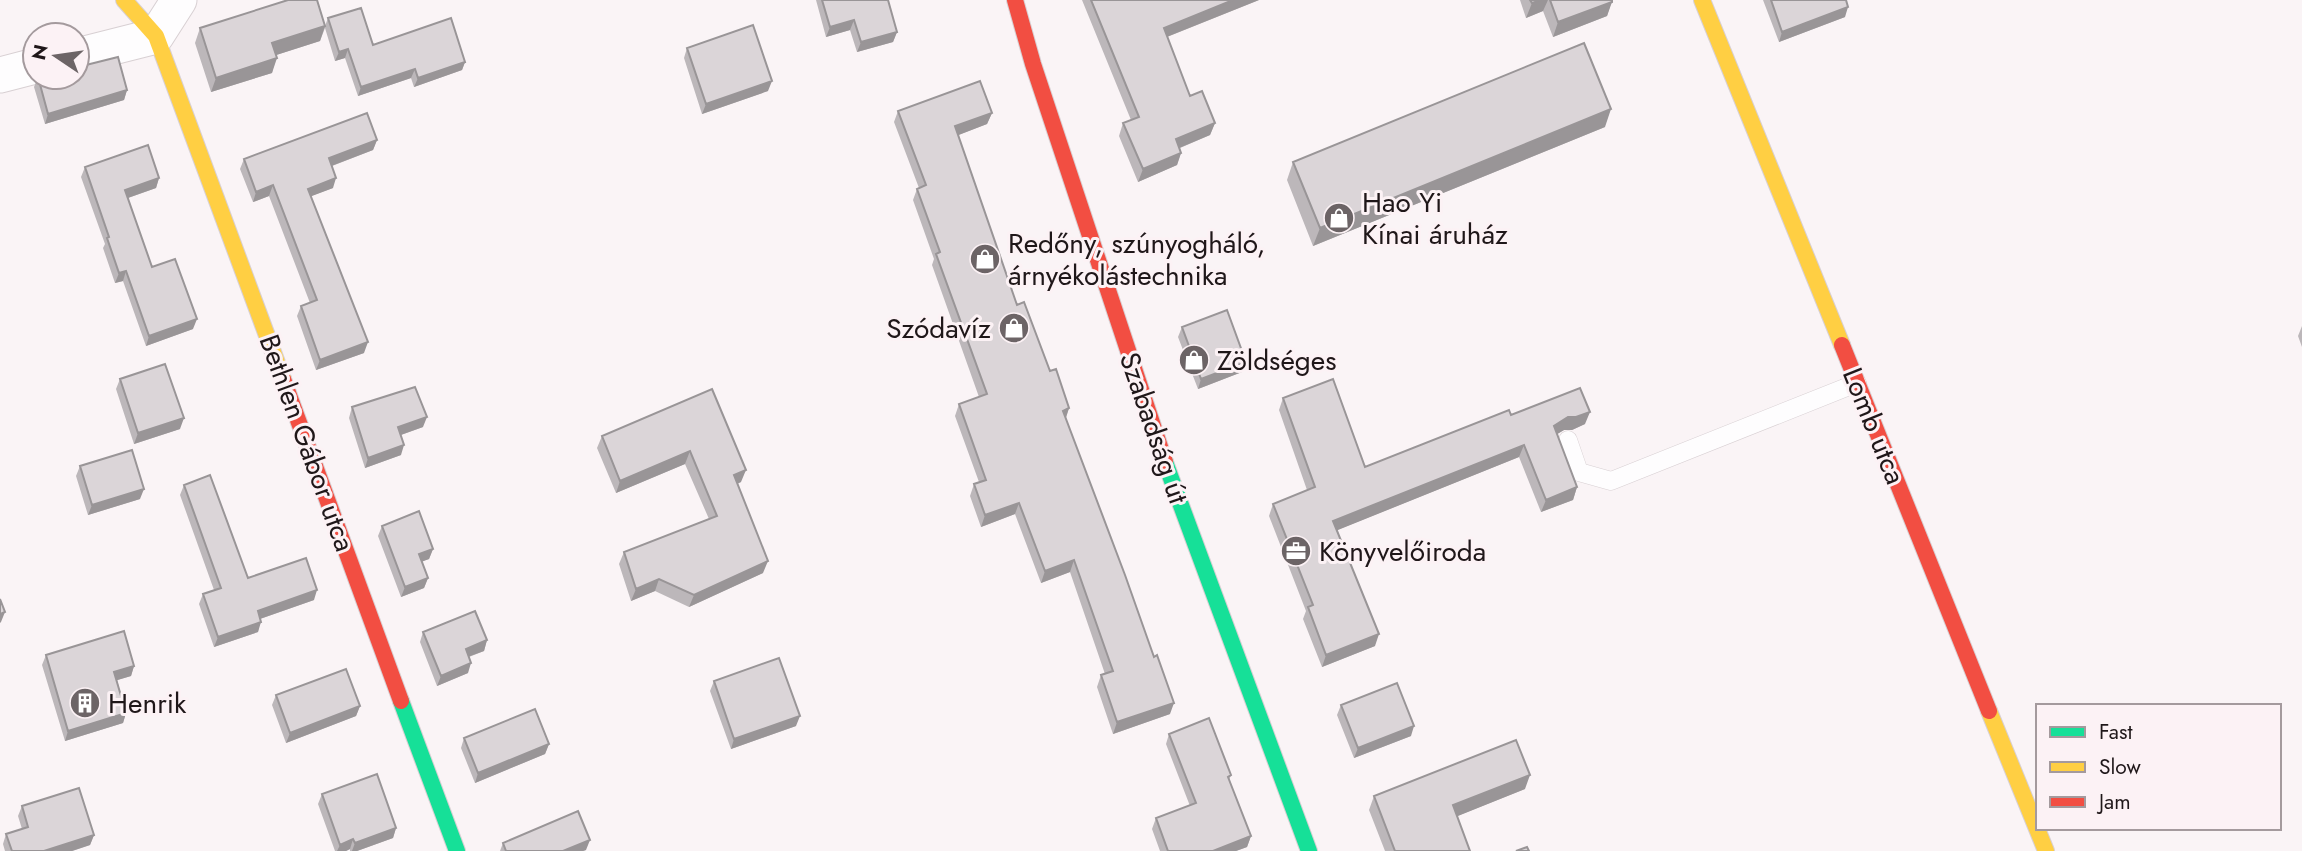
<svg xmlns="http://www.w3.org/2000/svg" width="2302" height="851" viewBox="0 0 2302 851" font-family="Jost,sans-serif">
<rect width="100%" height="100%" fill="#faf4f6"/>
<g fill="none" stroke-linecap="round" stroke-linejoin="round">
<g stroke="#d8d0d3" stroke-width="19">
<path id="lane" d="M1568,440L1579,472L1611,481L1857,383"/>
</g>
<g stroke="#d8d0d3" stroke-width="37">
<path id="street" d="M77,56L156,36L179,0
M0,75L35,66"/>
</g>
<g stroke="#d8d0d3" stroke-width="18">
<path id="fast" d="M1165,462L1309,851
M401,701L457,851"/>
</g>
<g stroke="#d8d0d3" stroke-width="18">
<path id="slow" d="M124,0L156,36L283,379
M1702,0L1842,345
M1989,711L2046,851"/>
</g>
<g stroke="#d8d0d3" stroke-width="18">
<path id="jam" d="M1015,0L1033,64L1165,462
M1842,345L1989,711
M283,379L401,701"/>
</g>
<use href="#lane" stroke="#fefdfe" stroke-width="18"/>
<use href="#street" stroke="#fefdfe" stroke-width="35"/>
<use href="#fast" stroke="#16e098" stroke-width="16"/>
<use href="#slow" stroke="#ffcf43" stroke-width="16"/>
<use href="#jam" stroke="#f24e42" stroke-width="16"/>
</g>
<path fill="#bcb7ba" d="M816,0H888L897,32L893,42L857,52L850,30L826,37Z
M1082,0H1259L1167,37L1190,96L1215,123L1210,135L1180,148L1181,153L1177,165L1138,182L1119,136L1123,123L1131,120Z
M1520,0H1612L1607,16L1553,37L1543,11L1526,18Z
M1763,0H1846L1845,17L1779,42Z
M328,18L373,45L465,62L462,70L414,87L411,78L358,96L345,58L335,61L325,28L320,41L276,55L272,73L211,92L195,43L200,28L325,26Z
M687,48L768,91L702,114L684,58Z
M38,77L127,90L124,100L45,124L34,87Z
M898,111L992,113L987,124L958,135L1017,305L1069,408L1066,418L1170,714L1113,734L1097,687L1101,675L1105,674L1070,572L1041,583L1015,514L981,527L970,496L974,484L979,482L955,416L959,404L979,397L932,265L934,259L913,200L917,189L919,188L894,122Z
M1605,127L1313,246L1287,180L1293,162Z
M377,140L373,150L332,166L333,188L311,196L364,353L316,370L297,316L301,306L310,303L269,196L253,202L240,169L244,159Z
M85,167L159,178L156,188L128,198L152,267L193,329L146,346L123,281L115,283L103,248L105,244L81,177Z
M2302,326V347L2298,336Z
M1182,327L1246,362L1242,372L1198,389L1178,337Z
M120,379L180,429L134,444L116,389Z
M712,389L741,482L737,484L763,573L689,607L655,591L631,601L619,564L624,552L709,519L685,464L616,493L597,448L602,436Z
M1283,398L1365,467L1511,415L1585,424L1572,430H1564L1557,434L1577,487L1573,500L1541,512L1519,457L1337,530L1375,646L1322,667L1303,619L1306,611L1269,516L1273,504L1307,490L1279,410Z
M352,407L423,427L401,435V455L365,468L349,418Z
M80,466L140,499L88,515L76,476Z
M184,485L248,578L314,600L260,619L258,632L214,647L199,604L203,594L214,590L180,495Z
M382,526L433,549L429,559L422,561L428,578L424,588L401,597L378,536Z
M423,632L487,640L484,651L469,657L468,673L437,686L420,642Z
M46,655L134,666L131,676L117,680L126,713L123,723L65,741L42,665Z
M714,681L796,726L731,749L710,691Z
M276,695L360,706L356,716L286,743L272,705Z
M1341,705L1411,736L1354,758L1337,715Z
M1169,734L1231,775L1229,780L1251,836L1247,847L1236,851H1160L1152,829L1156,818L1190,806L1166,744Z
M464,738L549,744L545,754L475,783L461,748Z
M1525,789L1457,816L1470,851H1385L1369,810L1374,796Z
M322,794L396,828L393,838L357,851H350V849L346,851H335L318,804Z
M22,806L94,835L90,845L72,851H5L3,844L6,834L22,829L18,816Z
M503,843L586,850L583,851H500Z"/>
<path fill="#999597" d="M1233,0H1259L1159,40L1164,28Z
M1541,0H1548L1543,11L1526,18L1532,3Z
M1612,2L1607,16L1553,37L1558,22Z
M1848,7L1845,17L1779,42L1782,32Z
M854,20L850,30L826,37L830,27Z
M325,26L320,41L267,58L272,43Z
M897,32L893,42L857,52L861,42Z
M348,49L345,58L335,61L339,52Z
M277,58L272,73L211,92L216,78Z
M465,62L462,70L414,87L418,78Z
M415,69L411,78L358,96L361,87Z
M772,81L768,91L702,114L706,104Z
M127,90L124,100L45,124L48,114Z
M1611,109L1605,127L1313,246L1320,228Z
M992,113L987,124L951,138L955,126Z
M1215,123L1210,135L1172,151L1176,139Z
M377,140L373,150L326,168L329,158Z
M1181,153L1177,165L1138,182L1143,169Z
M159,178L156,188L122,200L125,190Z
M336,178L333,188L304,199L308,189Z
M273,185L269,196L253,202L256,192Z
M126,271L123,281L115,283L119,273Z
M197,319L193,329L146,346L149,336Z
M368,342L364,353L316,370L320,360Z
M1246,362L1242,372L1198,389L1201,379Z
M1069,408L1065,420L1063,411Z
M1590,412L1585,424L1572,430H1564L1549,439L1554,426L1568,417Z
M427,417L423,427L395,437L398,427Z
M184,418L180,429L134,444L138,433Z
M404,445L401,455L365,468L368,458Z
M1524,445L1519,457L1328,534L1333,521Z
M690,451L685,464L616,493L620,481Z
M746,470L741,482L729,487L734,475Z
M1577,487L1573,500L1541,512L1546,500Z
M144,489L140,499L88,515L92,505Z
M1019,503L1015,514L981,527L985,515Z
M433,549L429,559L416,564L419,554Z
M1074,560L1070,572L1041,583L1045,571Z
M768,561L763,573L689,607L694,595Z
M428,578L424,588L401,597L405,587Z
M659,579L655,591L631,601L636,589Z
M317,590L314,600L254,621L258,611Z
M5,612L1,622L0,623V614Z
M261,622L258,632L214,647L218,637Z
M1379,634L1375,646L1322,667L1326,655Z
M487,640L484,651L462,659L466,649Z
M471,663L468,673L437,686L441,676Z
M134,666L131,676L111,682L114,672Z
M1174,703L1170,714L1113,734L1117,722Z
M360,706L356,716L286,743L290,733Z
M126,713L123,723L65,741L68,731Z
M800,716L796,726L731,749L734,739Z
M1414,726L1411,736L1354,758L1358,748Z
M549,744L545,754L475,783L478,773Z
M1530,775L1525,789L1448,820L1453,805Z
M396,828L393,838L357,851H352L355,843Z
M94,835L90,845L72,851H44Z
M1251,836L1247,847L1236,851H1213Z
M353,839L350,849L346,851H337L340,845Z
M590,840L586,850L583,851H563Z"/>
<path fill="#dbd5d8" stroke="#999597" stroke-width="2" d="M288,0H317L325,26L272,43L277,58L216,78L200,28Z
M822,0H888L897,32L861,42L854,20L830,27Z
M1091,0H1233L1164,28L1190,96L1202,91L1215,123L1176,139L1181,153L1143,169L1123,123L1139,117Z
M1530,0H1541L1532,3Z
M1550,0H1612V2L1558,22Z
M1771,0H1846L1848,7L1782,32Z
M361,8L373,45L451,18L465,62L418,78L415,69L361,87L348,49L339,52L328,18Z
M753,25L772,81L706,104L687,48Z
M1584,43L1611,109L1320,228L1293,162Z
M118,57L127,90L48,114L38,77H77V65H86Z
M980,81L992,113L955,126L1017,305L1024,302L1050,371L1056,369L1069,408L1063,411L1125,575L1154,657L1157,655L1174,703L1117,722L1101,675L1113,671L1074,560L1045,571L1019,503L985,515L974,484L986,480L959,404L987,394L936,254L940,252L917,189L926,185L898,111Z
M367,113L377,140L329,158L336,178L308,189L368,342L320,360L301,306L317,300L273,185L256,192L244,159Z
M148,145L159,178L125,190L152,267L175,259L197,319L149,336L126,271L119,273L107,238L109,237L85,167Z
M1227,310L1246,362L1201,379L1182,327Z
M165,364L184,418L138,433L120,379Z
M1333,379L1365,467L1509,410L1511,415L1580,388L1590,412L1576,417H1568L1554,426L1577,487L1546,500L1524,445L1333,521L1379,634L1326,655L1308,607L1313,605L1273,504L1315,487L1283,398Z
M415,387L427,417L398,427L404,445L368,458L352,407Z
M712,389L746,470L734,475L768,561L694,595L659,579L636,589L624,552L717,516L690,451L620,481L602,436Z
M132,450L144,489L92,505L80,466Z
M210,475L248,578L306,558L317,590L258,611L261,622L218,637L203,594L221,588L184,485Z
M419,511L433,549L419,554L428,578L405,587L382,526Z
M0,599L5,612L0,614Z
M475,611L487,640L466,649L471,663L441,676L423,632Z
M124,631L134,666L114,672L126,713L68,731L46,655Z
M779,658L800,716L734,739L714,681Z
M346,669L360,706L290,733L276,695Z
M1397,683L1414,726L1358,748L1341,705Z
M535,709L549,744L478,773L464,738Z
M1209,718L1231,775L1228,777L1251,836L1213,851H1168L1156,818L1196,803L1169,734Z
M1516,740L1530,775L1453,805L1470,851H1395L1374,796Z
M377,774L396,828L355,843L353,839L340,845L322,794Z
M79,788L94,835L44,851H12L6,834L28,827L22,806Z
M578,811L590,840L563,851H506L503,843Z
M1527,847L1529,851H1516Z"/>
<defs>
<g id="shop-disc" transform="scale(1.575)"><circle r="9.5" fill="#6c6466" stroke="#fcf2f5"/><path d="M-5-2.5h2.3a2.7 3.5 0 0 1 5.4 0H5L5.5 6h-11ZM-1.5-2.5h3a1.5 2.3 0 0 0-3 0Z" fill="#fff"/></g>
<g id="office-disc" transform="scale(1.575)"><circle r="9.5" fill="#6c6466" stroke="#fcf2f5"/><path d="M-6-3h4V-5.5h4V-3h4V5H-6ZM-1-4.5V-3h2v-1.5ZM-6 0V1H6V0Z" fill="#fff"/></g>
<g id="building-disc" transform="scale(1.575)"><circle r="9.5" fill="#6c6466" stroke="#fcf2f5"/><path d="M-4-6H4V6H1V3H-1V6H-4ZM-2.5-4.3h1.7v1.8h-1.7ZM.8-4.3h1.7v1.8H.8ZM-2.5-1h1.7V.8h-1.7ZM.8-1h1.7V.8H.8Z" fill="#fff"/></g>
</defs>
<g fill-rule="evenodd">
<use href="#shop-disc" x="1339" y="218"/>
<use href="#shop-disc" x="985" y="259"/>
<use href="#shop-disc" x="1014" y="328"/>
<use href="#shop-disc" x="1194" y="360"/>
<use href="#office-disc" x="1296" y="551"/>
<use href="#building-disc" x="85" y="703"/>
</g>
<g text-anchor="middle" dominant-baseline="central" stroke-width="6" stroke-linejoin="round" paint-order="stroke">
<g font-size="28" fill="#1f1719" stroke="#fcf2f5" text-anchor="start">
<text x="1362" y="202">Hao Yi<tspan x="1362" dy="32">Kínai áruház</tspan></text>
<text x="1008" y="243">Redőny, szúnyogháló,<tspan x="1008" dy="32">árnyékolástechnika</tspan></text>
<text x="991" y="328" text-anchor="end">Szódavíz</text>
<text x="1217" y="360">Zöldséges</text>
<text x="1319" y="551">Könyvelőiroda</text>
<text x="108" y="703">Henrik</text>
</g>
<g font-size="28" fill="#1f1719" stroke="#fcf2f5">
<text transform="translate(1874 426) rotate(68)">Lomb utca</text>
<text transform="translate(1154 428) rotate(71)">Szabadság út</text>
<text transform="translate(307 443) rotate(70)">Bethlen Gábor utca</text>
</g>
</g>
<rect x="2036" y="704" width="245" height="126" fill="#fcf2f5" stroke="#a49a9d" stroke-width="2"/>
<rect x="2050" y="727" width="35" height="10" fill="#16e098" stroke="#a49a9d" stroke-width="2"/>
<text x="2099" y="739" font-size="21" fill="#1f1719">Fast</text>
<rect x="2050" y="762" width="35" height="10" fill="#ffcf43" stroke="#a49a9d" stroke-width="2"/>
<text x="2099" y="774" font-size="21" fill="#1f1719">Slow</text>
<rect x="2050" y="797" width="35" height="10" fill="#f24e42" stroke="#a49a9d" stroke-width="2"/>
<text x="2099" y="809" font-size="21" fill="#1f1719">Jam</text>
<g transform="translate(56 56) rotate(283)"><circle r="33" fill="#fcf2f5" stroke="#a49a9d" stroke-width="2"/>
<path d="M0-5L12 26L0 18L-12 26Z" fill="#6c6466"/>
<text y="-10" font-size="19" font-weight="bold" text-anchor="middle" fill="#1f1719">N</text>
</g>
</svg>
